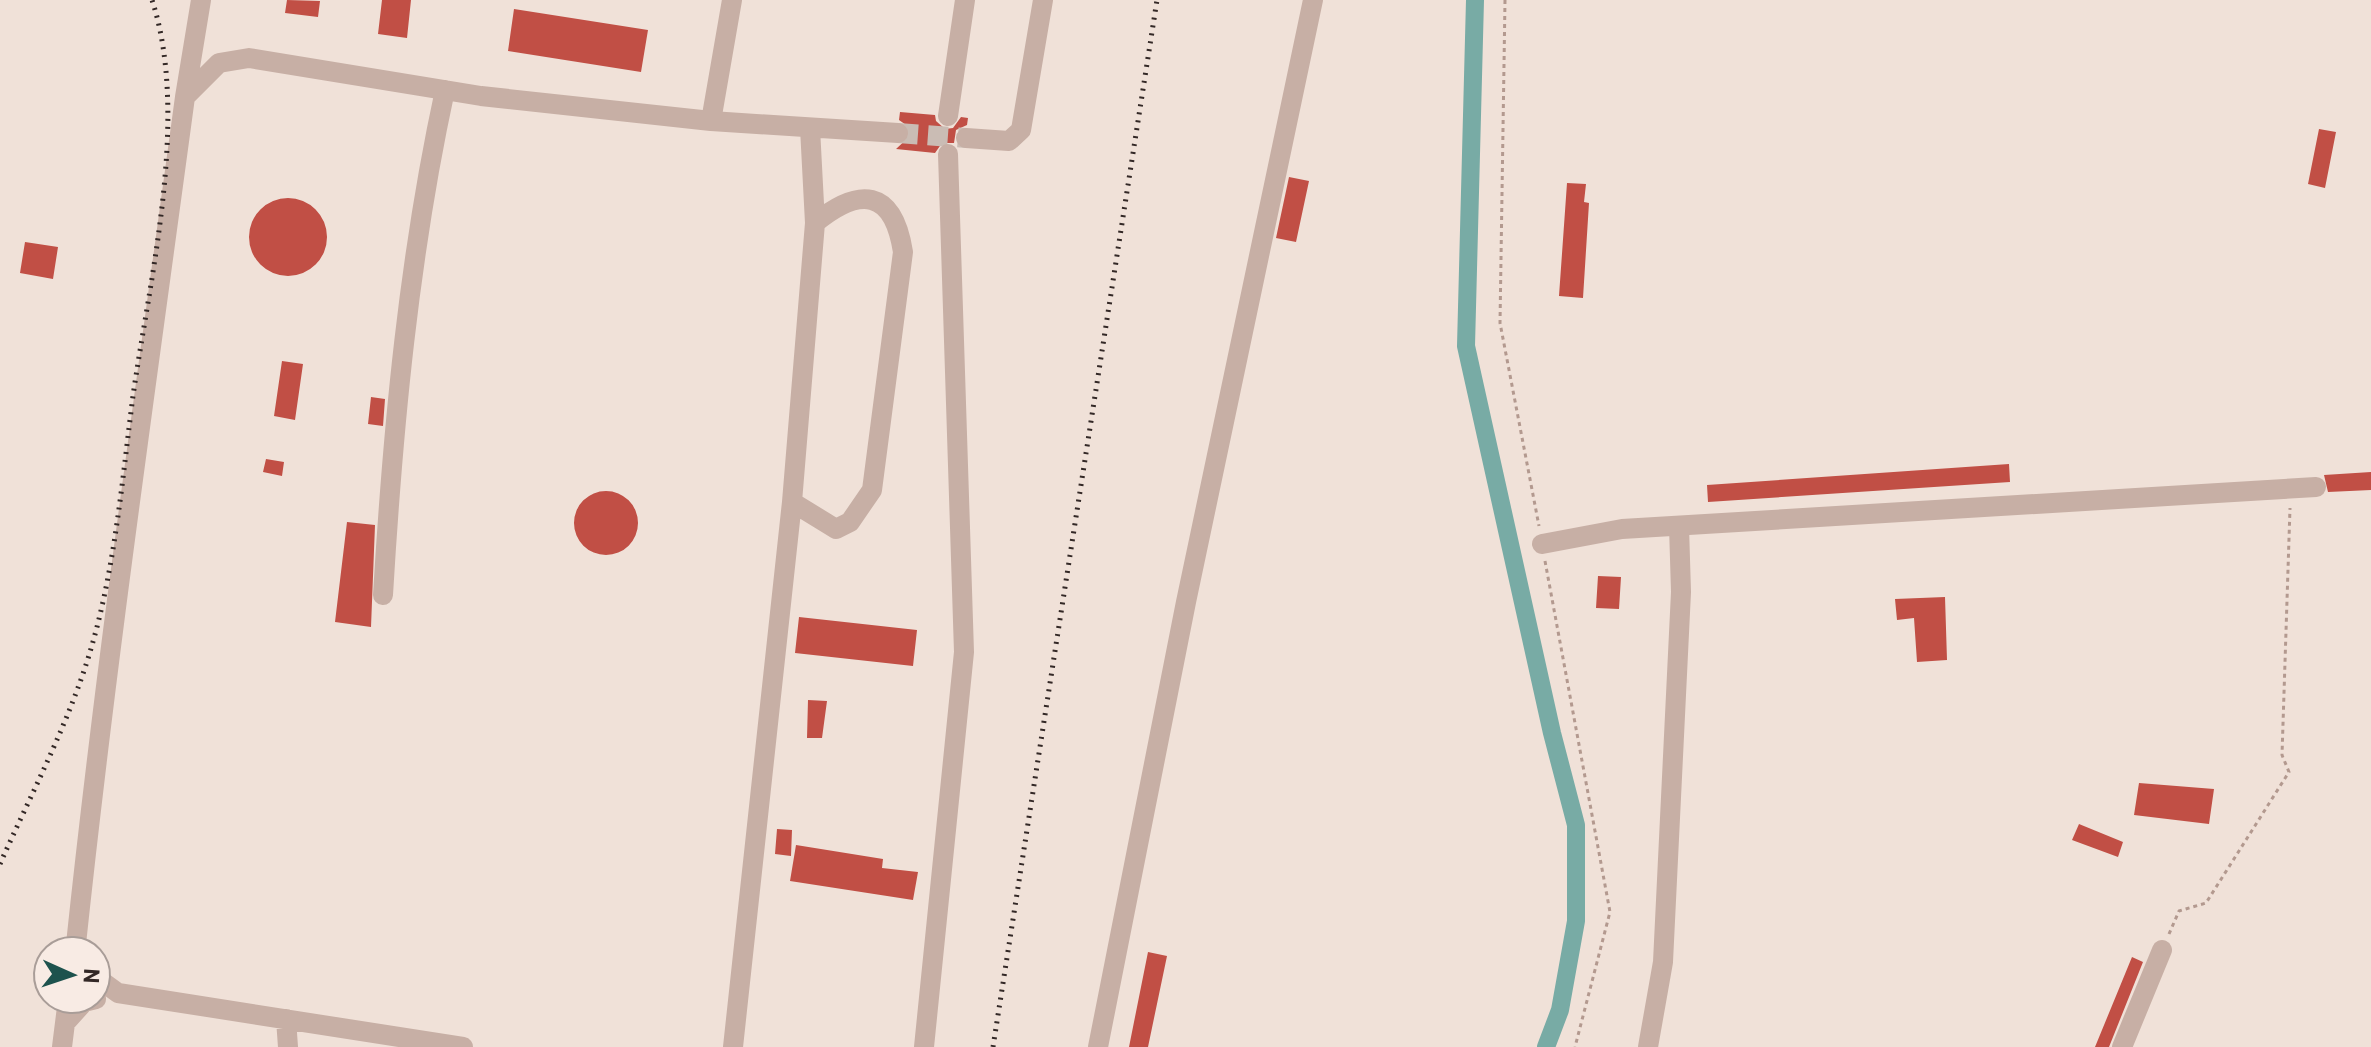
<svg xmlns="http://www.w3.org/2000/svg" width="2371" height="1047" viewBox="0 0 2371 1047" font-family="Barlow,sans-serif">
<rect width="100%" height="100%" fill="#f0e1d8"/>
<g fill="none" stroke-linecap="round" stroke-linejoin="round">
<path stroke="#78aba5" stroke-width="18" d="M1475,0L1466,346L1552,733L1576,825V921L1560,1010L1546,1047"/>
</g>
<path fill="#c14f45" d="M287,0L320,1L318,17L285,13Z
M382,0H411L407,38L378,34Z
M514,9L648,30L641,72L508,51Z
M900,112L935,115L936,121L945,129L953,128L961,117L968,118L967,125L956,130L954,143H942L935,153L896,149L911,135L909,127L899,120Z
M2319,129L2336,132L2325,188L2308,184Z
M1289,177L1309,181L1296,242L1276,238Z
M1567,183L1586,184L1584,202L1589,203L1583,298L1559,296Z
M249 237a39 39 0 1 1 78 0a39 39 0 1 1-78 0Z
M25,242L58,247L53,279L20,273Z
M282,361L303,364L295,420L274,416Z
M371,397L385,399L383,426L368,424Z
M266,459L284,462L282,476L263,472Z
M2009,464L2010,482L1708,502L1707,485Z
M2371,472V490L2328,492L2324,475Z
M574 523a32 32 0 1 1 64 0a32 32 0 1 1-64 0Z
M347,522L375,525L371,627L335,622Z
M1598,576L1621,577L1619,609L1596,608Z
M1945,597L1947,660L1917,662L1914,618L1897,620L1895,599Z
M799,617L917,630L913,666L795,653Z
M808,700L827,701L822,738H807Z
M2139,783L2214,789L2209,824L2134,815Z
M2079,824L2123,842L2118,857L2072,840Z
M777,829L792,830L791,856L775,854Z
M796,845L883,859L882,868L918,872L913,900L790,881Z
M1148,952L1167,956L1148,1047H1129Z
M2132,957L2143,962L2109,1047H2095Z"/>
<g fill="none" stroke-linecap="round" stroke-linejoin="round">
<path stroke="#cabcb4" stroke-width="20" stroke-dasharray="20 10" stroke-linecap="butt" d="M898,133L966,138"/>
<path stroke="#b3998f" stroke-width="3" stroke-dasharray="4 4" stroke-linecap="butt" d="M1505,0L1500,323L1539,526
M1545,561L1610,912L1575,1047
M2169,934L2179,911L2206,903L2289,772L2282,755L2290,508"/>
<path stroke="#c7afa5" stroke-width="20" d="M185,97L201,0
M948,116L965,0
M711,121L732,0
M966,138L1009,141L1021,130L1043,0
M792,502L836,529L850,522L872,490L903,252C893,188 859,187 815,223
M1542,544L1622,529L2316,487
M383,595C393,426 409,256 445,90
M79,951L76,944C106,661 147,379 185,97L219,63L249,58L481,96L711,121L898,133
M96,977L118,993L463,1047
M286,1019L288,1047
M65,1023L84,1002L96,999
M62,1047L68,999
M733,1047L792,502L815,223L810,128
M924,1047L964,652L948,154
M1098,1047L1186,602L1313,0
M1648,1047L1663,962L1681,592L1679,526
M2122,1047L2162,950"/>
<path stroke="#332826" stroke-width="5" stroke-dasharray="2 6" stroke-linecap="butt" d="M0,864C31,794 68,725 90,652C115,569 122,481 133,396C150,276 190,116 152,0
M993,1047L1157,0"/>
</g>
<g transform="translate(72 975) rotate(93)"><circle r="38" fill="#f8ebe4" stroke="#a99d98" stroke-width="2"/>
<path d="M0-6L14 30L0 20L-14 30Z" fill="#1d524d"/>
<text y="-12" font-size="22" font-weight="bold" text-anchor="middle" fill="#332826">N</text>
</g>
</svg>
